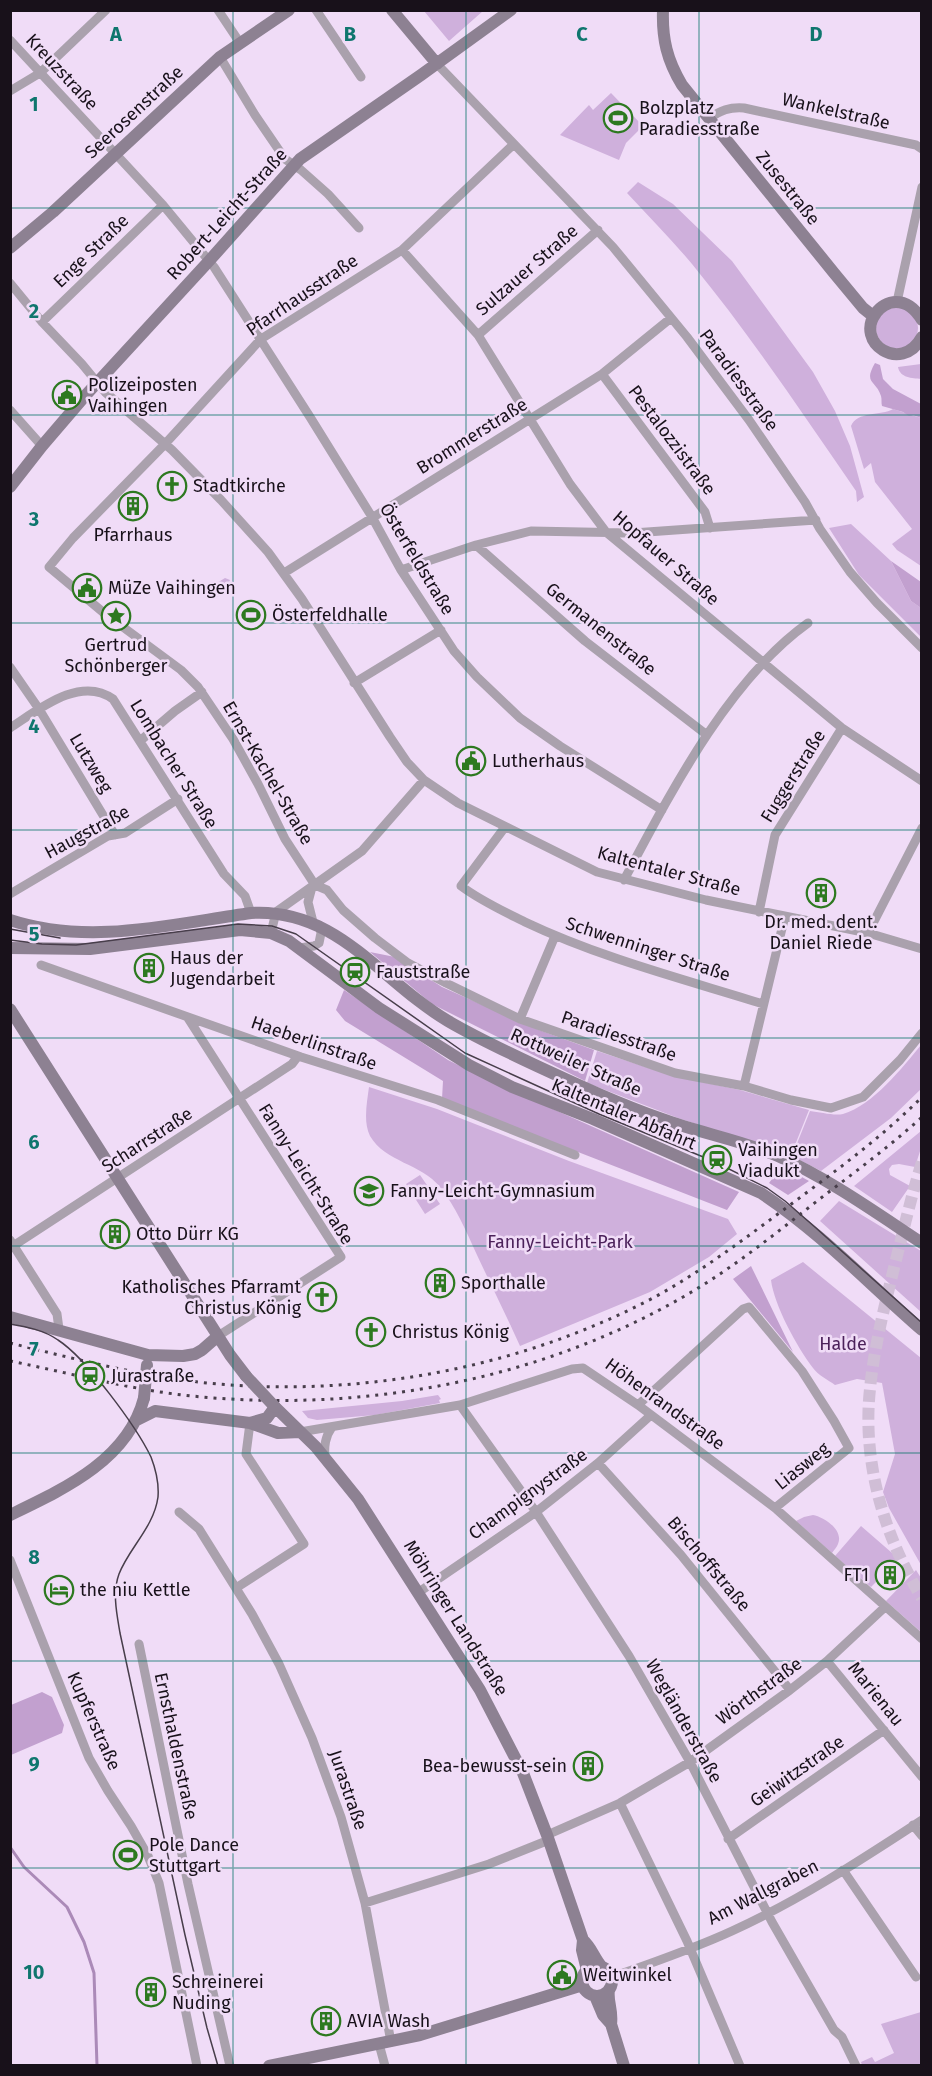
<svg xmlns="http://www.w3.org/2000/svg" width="932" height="2076" viewBox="0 0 932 2076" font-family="'Fira Sans',sans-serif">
<rect width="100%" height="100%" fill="#f0dcf7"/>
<path fill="#cfb0dc" d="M424,11H483L449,41Z
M611,93L643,126L626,143L619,160L560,135L589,105L593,110Z
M638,182L673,204L732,261L813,372L835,411L850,446L864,497L857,502L856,491C803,414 751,336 692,264C672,240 649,217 627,193Z
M876 328a21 21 0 1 1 42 0a21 21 0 1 1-42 0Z
M921,364V379C912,378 900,378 898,367Z
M893,409L921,418V566L897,550L892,544L912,529L875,482L871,463L864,469L851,426C857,411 881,416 893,409Z
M851,524L891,561L911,601L921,608V637L859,575L829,528Z
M225,578L230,580L225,592L212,600L207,598L204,591Z
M921,1045V1089L891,1118L821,1171L792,1156L810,1111C820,1112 834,1116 843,1114C873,1105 902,1068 921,1045Z
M597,1051L673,1076L740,1090L809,1110L791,1155L678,1118L587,1083Z
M369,1087L437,1109L569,1161L728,1219L737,1234L709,1257L650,1292L520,1346C506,1315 491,1285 477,1255C466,1231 456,1207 440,1187C422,1164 385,1162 370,1136C363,1122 367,1102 369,1087Z
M921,1131V1148L915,1167L899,1164L892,1165L889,1169L890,1175L910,1186L892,1212L854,1186Z
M420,1175L440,1204L425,1214L406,1184Z
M839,1201L921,1251V1312L820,1221Z
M803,1262L921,1358V1565L889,1508L883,1492L895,1454L882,1383L857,1379L835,1385C828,1380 818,1375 813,1368C797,1347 774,1305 771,1280Z
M438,1395L441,1399L439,1400L440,1403L375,1415L317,1420L308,1418L302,1411L402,1401Z
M813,1515C824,1517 844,1530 838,1544C837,1547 834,1550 832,1553L796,1521L804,1517Z
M861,1526L899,1559L871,1587L835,1556Z
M916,1570L921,1578V1632L886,1601Z
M921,2012V2065H862L861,2062L872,2057L875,2062L894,2053L881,2024Z"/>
<path fill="#c2a0cf" d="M875,363L880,365L883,379L893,389L921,404V418L913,415L909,416L903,412L882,406C881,403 882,399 881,396C876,380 863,384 875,363Z
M891,561L921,582V608L911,601Z
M370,952L395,957L442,987L539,1030L594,1050L585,1081L432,1004Z
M344,990L448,1060L488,1080L739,1192L727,1210L442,1099L443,1081L345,1021L336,1010Z
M782,1166L809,1181L788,1195L769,1183Z
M751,1266L793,1352L733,1279Z
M42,1692L52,1697L64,1725L62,1733L11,1755V1705Z"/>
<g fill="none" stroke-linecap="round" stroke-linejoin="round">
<path stroke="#ab8ab8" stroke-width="3" d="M10,1847L24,1867L67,1907L84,1942L94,1973L97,2066"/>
<path stroke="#d0bed6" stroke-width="12" stroke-dasharray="12 6" stroke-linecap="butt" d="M922,1162C911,1197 903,1232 894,1268C884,1308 874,1348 870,1389C862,1462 884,1536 922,1598"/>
<path stroke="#aaa1ad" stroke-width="9" d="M218,10L240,43
M316,10L361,77
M10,40L163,205L214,267L310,417L372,517L401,570L454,651L477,677L520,718L560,746L662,810
M220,57L255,115L285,159L301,170L328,194L359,228
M437,64L613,247L687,337L749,420L805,502L820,529L850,572L877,603L922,648
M10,91L40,73L106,10
M709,119C720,110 730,107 744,108L916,145L922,149
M402,250L478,335L570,484L606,532L842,728L922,781
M10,283L42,322L82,364L105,392L172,450L221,500L268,552L302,599L390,737L407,762L424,780L458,803L597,872L706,900L868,933L922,949
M897,302L922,187
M42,322L163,205
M478,335L598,230
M602,374L705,512L710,528
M10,410L42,446
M476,545L585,641L707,735
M401,570L476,545L531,531L633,533L816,520
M284,573L602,374L671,318
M10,667L39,709L115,835
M354,683L441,630
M10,728C38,710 80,675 113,699L224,874L245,896L251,913
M140,741L175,711L202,692
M505,827L461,886C481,901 503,911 525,922C601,958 683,979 763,1004
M624,880C670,794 728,680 808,623
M315,885L285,839L258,784L233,739L198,687L181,670L104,613L49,567L73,538L165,444L261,339L402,250L514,144
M315,885L327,890L343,910L375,938L408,963L446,983L520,1019L675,1073L744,1086L791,1100L831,1108L863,1097L900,1060L922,1033
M312,887L308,902L313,922
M10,894L108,836L125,833L178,799
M759,912L775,835L842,728
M271,933L276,912L362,851L424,780
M868,933L922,828
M299,948L314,946L319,943L321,933L319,925
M41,965L301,1057L438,1100L575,1155
M188,1018L341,1257L218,1336
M520,1019L555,936
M744,1086L785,916
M10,1240L57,1314L59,1329
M10,1248L292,1064L298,1056
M460,1405L536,1512L629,1656L690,1762L772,1922L834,2030L842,2037L856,2066
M638,1405L743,1309L749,1307L802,1371L834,1421L849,1448L775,1508
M300,1432L460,1405L572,1369L583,1368L638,1405L775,1508L922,1639
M325,1458C324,1446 325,1437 332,1427
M598,1463L681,1555L790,1690
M179,1512L199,1529L252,1614L279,1664L312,1738L341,1817L365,1903L391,2042
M10,1560L89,1758L108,1791L131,1826L148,1856L159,1883L197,2066
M236,1588L304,1544L246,1454L250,1423
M419,1592L536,1512L598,1463L651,1415
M139,1644L188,1884L230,2066
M827,1661L922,1777
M620,1803L687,1941L740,2066
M913,1825L922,1836
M547,1835L620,1803L690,1762L790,1690L827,1661L885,1607
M728,1839L884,1730
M843,1870L916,1977
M365,1903L489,1864L549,1840
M612,1977C652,1963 693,1949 732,1931C798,1901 861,1860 922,1820
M379,2044L385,2066"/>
<path stroke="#8d8192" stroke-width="12" d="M392,10L437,64
M663,10C662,39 667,60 682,85L834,273L863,308L873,316
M10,248L53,212L220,57L289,10
M922,320C916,310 908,302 896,302C888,302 880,307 876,313C854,342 901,375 922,337
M10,487L42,446L84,397L209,261L300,159L421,75L511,10
M10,920C89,946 172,924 251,913C338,908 380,981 448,1021C477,1038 507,1052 537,1066C578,1085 619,1104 662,1119C700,1133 741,1140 778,1156C829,1179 875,1212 922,1243
M10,948L90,949L240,930L271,933L289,941L379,1008L469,1065L512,1087L593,1119L761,1193C820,1232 869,1284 922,1330
M10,1009L230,1355L246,1376
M10,1317L148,1355L183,1356L195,1354L202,1350L218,1336
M137,1420L155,1411L250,1423L278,1433L300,1432
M250,1423L267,1418L275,1407L316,1447L358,1499L480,1690L523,1773L547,1835L583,1940L582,1950L587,1970
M10,1515C64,1489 128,1460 144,1398
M583,1940C592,1948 594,1958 602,1967
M582 1981a15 15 0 1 1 30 0a15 15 0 1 1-30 0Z
M609,1990C607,2001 613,2010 611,2024
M595,1996L603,2015L611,2024L624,2066
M269,2066L420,2035L583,1985"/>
<path stroke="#483e4b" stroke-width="1.5" d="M10,929L60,938
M10,940L42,944L76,945L238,924L272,926L296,934L465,1053L599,1114L713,1161L767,1188L785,1201L816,1228L922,1323
M10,1324C27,1327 44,1330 58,1340C86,1358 136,1426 151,1457C156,1470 159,1484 158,1497C154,1527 129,1548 119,1574C112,1593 117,1615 120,1633L185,1935L207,2028L218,2066"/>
<path stroke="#483e4b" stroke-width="3" stroke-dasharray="3 6" stroke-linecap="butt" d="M10,1343C75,1359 141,1376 207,1383C358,1398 518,1369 653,1298C699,1273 740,1242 782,1211C830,1175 879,1140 922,1097
M10,1361C70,1373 131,1390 192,1396C360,1413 535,1382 683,1297C732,1269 776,1233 821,1198C855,1172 890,1146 922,1117"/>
<path stroke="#8d8192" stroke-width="12" d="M246,1376L275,1407
M144,1398L147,1365"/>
</g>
<path fill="none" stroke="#0f766e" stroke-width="1.5" stroke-opacity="0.55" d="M233,10V2066M466,10V2066M699,10V2066M10,208H922M10,415H922M10,623H922M10,830H922M10,1038H922M10,1246H922M10,1453H922M10,1661H922M10,1868H922"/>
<defs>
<g id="stadium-ring" transform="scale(1.5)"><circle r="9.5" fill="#f0dcf7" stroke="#2d7920" stroke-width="1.5"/><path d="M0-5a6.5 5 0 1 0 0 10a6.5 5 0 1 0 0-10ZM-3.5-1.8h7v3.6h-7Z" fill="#2d7920"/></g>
<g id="civic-ring" transform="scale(1.5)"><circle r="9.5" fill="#f0dcf7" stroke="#2d7920" stroke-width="1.5"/><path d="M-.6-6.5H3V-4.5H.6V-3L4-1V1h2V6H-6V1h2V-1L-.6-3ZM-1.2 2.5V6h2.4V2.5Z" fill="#2d7920"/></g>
<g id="church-ring" transform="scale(1.5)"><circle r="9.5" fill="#f0dcf7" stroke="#2d7920" stroke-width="1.5"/><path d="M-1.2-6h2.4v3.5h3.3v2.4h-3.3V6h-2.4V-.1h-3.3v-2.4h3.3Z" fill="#2d7920"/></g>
<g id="building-ring" transform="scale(1.5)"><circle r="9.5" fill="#f0dcf7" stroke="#2d7920" stroke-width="1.5"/><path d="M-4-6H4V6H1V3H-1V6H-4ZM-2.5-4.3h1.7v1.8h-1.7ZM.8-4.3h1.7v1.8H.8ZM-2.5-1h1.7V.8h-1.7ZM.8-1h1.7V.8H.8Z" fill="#2d7920"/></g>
<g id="sight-ring" transform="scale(1.5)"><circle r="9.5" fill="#f0dcf7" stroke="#2d7920" stroke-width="1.5"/><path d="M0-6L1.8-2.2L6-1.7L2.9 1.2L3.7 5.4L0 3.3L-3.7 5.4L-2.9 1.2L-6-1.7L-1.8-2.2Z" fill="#2d7920"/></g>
<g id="station-ring" transform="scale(1.5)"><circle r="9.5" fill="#f0dcf7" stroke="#2d7920" stroke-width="1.5"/><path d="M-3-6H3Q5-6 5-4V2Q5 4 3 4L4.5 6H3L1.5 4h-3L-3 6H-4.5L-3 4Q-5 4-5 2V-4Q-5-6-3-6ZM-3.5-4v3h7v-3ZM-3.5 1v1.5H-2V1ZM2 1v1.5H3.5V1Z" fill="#2d7920"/></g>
<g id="school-ring" transform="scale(1.5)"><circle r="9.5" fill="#f0dcf7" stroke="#2d7920" stroke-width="1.5"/><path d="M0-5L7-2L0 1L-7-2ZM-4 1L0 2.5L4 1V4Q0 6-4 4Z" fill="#2d7920"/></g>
<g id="hotel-ring" transform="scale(1.5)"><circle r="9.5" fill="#f0dcf7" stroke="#2d7920" stroke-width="1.5"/><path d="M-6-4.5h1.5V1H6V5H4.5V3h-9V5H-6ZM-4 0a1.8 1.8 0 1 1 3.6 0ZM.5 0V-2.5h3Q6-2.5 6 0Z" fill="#2d7920"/></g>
</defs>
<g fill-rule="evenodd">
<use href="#stadium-ring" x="618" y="118"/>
<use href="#civic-ring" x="67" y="395"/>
<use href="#church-ring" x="172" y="486"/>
<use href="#building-ring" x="133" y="506"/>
<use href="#civic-ring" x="87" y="588"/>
<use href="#stadium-ring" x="251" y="615"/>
<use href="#sight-ring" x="116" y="616"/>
<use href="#civic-ring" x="471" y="761"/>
<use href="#building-ring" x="821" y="893"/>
<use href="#building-ring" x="149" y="968"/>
<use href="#station-ring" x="355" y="972"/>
<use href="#station-ring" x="717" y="1160"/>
<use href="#school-ring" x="369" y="1191"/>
<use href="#building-ring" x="115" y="1234"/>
<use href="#building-ring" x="440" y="1283"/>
<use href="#church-ring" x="322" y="1297"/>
<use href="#church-ring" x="371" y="1332"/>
<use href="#station-ring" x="90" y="1376"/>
<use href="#building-ring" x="890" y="1575"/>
<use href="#hotel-ring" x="59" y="1590"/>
<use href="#building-ring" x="588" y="1766"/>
<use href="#stadium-ring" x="128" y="1855"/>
<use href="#civic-ring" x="562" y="1975"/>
<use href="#building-ring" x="151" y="1992"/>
<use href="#building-ring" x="326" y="2021"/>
</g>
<g text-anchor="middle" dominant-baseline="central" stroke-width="5" stroke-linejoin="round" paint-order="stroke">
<g font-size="18" fill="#18111a" stroke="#f0dcf7">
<text transform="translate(62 72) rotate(47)">Kreuzstraße</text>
<text transform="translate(836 111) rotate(13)">Wankelstraße</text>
<text transform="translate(134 112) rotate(-43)">Seerosenstraße</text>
<text transform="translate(788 188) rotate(51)">Zusestraße</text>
<text transform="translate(227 214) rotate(-48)">Robert-Leicht-Straße</text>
<text transform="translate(91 251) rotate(-44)">Enge Straße</text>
<text transform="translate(527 270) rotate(-41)">Sulzauer Straße</text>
<text transform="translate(302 295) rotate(-34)">Pfarrhausstraße</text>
<text transform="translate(739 380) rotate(54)">Paradiesstraße</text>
<text transform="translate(472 436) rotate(-32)">Brommerstraße</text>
<text transform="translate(672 440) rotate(53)">Pestalozzistraße</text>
<text transform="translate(666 558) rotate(41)">Hopfauer Straße</text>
<text transform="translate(417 559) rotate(59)">Österfeldstraße</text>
<text transform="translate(601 629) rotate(39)">Germanenstraße</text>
<text transform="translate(91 763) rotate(59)">Lutzweg</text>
<text transform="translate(174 764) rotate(58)">Lombacher Straße</text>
<text transform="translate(268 773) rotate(60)">Ernst-Kachel-Straße</text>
<text transform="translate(793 776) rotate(-58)">Fuggerstraße</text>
<text transform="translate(87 832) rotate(-28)">Haugstraße</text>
<text transform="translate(669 871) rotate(15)">Kaltentaler Straße</text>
<text transform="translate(648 949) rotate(18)">Schwenninger Straße</text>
<text transform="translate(619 1036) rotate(19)">Paradiesstraße</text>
<text transform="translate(314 1043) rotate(19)">Haeberlinstraße</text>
<text transform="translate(576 1062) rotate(24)">Rottweiler Straße</text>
<text transform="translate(624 1114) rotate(23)">Kaltentaler Abfahrt</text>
<text transform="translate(147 1140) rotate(-33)">Scharrstraße</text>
<text transform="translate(306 1174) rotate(58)">Fanny-Leicht-Straße</text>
<text transform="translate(665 1404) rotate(36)">Höhenrandstraße</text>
<text transform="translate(802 1466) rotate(-39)">Liasweg</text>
<text transform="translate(528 1494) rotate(-36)">Champignystraße</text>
<text transform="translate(709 1564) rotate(50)">Bischoffstraße</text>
<text transform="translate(456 1618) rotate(58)">Möhringer Landstraße</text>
<text transform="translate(759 1691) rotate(-36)">Wörthstraße</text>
<text transform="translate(876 1694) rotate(51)">Marienau</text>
<text transform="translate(94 1721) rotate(66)">Kupferstraße</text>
<text transform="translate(684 1721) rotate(61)">Wegländerstraße</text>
<text transform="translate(176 1746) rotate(78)">Ernsthaldenstraße</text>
<text transform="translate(797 1771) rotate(-35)">Geiwitzstraße</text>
<text transform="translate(348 1790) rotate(71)">Jurastraße</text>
<text transform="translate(763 1892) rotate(-27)">Am Wallgraben</text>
</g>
<g font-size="18" fill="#18111a" stroke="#f0dcf7" text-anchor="start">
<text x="639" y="108">Bolzplatz<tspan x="639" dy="21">Paradiesstraße</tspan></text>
<text x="88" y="385">Polizeiposten<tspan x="88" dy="21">Vaihingen</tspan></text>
<text x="193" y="486">Stadtkirche</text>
<text x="133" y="535" text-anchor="middle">Pfarrhaus</text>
<text x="108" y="588">MüZe Vaihingen</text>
<text x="272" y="615">Österfeldhalle</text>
<text x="116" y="645" text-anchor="middle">Gertrud<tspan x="116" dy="21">Schönberger</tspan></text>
<text x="492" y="761">Lutherhaus</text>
<text x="821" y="922" text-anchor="middle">Dr. med. dent.<tspan x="821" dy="21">Daniel Riede</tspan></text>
<text x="170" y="958">Haus der<tspan x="170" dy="21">Jugendarbeit</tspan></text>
<text x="376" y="972">Fauststraße</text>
<text x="738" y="1150">Vaihingen<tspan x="738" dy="21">Viadukt</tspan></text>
<text x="390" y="1191">Fanny-Leicht-Gymnasium</text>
<text x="136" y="1234">Otto Dürr KG</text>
<text x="461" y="1283">Sporthalle</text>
<text x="301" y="1287" text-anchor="end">Katholisches Pfarramt<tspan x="301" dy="21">Christus König</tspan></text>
<text x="392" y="1332">Christus König</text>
<text x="111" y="1376">Jurastraße</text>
<text x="869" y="1575" text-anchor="end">FT1</text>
<text x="80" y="1590">the niu Kettle</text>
<text x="567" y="1766" text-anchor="end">Bea-bewusst-sein</text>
<text x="149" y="1845">Pole Dance<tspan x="149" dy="21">Stuttgart</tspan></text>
<text x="583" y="1975">Weitwinkel</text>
<text x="172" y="1982">Schreinerei<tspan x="172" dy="21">Nuding</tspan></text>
<text x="347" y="2021">AVIA Wash</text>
</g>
<g font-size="18" fill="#4c225b" stroke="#f0dcf7">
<text x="560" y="1242">Fanny-Leicht-Park</text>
<text x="843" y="1344">Halde</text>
</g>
</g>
<g font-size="20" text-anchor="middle" font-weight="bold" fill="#0f766e" stroke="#f0dcf7" stroke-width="5" stroke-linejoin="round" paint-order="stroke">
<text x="116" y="41">A</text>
<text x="350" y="41">B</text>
<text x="582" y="41">C</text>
<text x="816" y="41">D</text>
<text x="34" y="111">1</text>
<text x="34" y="318">2</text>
<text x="34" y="526">3</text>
<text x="34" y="733">4</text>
<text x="34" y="941">5</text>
<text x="34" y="1149">6</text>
<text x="34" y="1356">7</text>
<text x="34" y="1564">8</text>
<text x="34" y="1771">9</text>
<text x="34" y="1979">10</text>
</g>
<rect width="932" height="2076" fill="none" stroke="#18111a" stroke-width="24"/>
</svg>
